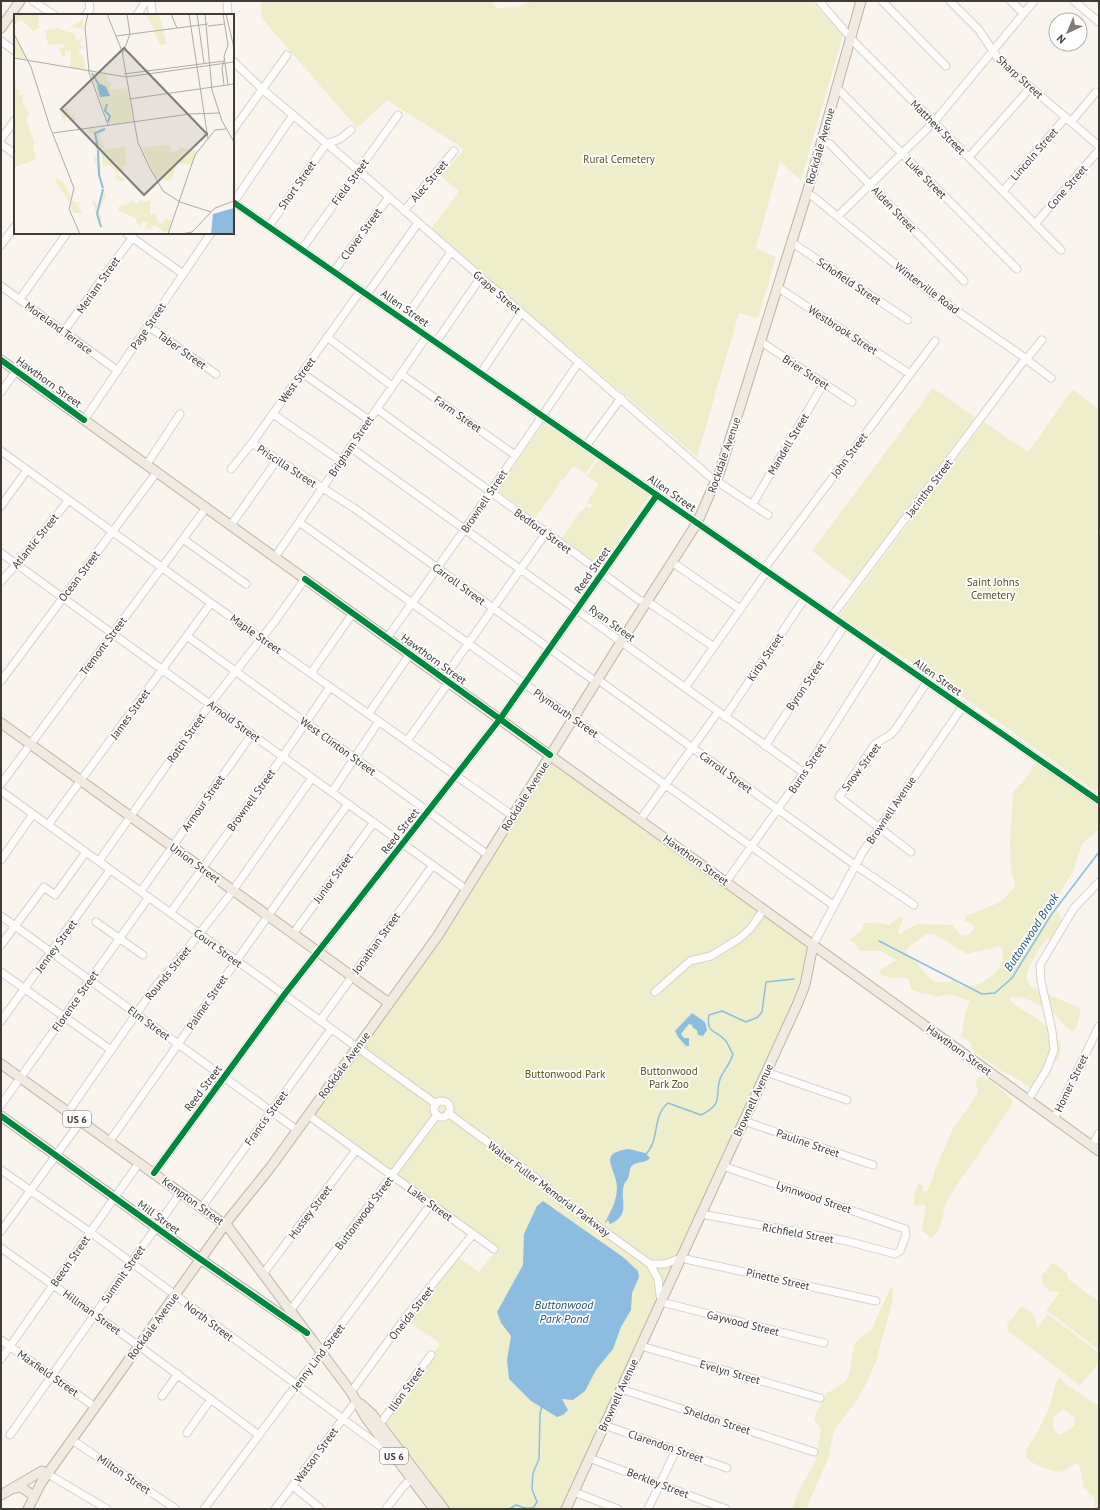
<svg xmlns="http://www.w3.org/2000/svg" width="1100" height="1510" viewBox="0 0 1100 1510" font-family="'PT Sans',sans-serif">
<rect width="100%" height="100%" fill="#f9f4ee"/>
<path fill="#efeeca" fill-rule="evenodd" d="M260,1H492L496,8L517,7L531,1H811L843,35L801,180L780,162L756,248L776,257L758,318L739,313L697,457L431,229L459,191L441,176L464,149L387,100L357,128L260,16L262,13Z
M933,388L975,417L852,582L812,551Z
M1073,389L1099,410V528L1096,532L1099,534V787L1096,792L951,688L839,616L984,422L1028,452Z
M544,423L596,459L585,474L573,466L562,481L555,476L561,482L535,518L497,490Z
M598,460L649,496L601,566L562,538L578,514L587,506L590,508L592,506L587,502L599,484L587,476Z
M1034,762L1069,784L1099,806V829L1082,844L1073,871L1054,902L1053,907L1061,916L1060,923L1062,929L1054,941L1048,939C1041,944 1027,967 1027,976C1026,981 1029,984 1032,987L1079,1008L1081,1011L1076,1028L1072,1032C1065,1027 1061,1021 1056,1016C1048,1009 1019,992 1010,998C1012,1004 1018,1006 1023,1010C1034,1016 1059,1034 1061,1046C1061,1050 1060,1054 1059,1058L1040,1074L1032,1089L1013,1076L1003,1072L986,1060L972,1049L971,1043L961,1037L966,1011L970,1001L949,994L938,997C929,993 919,994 911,989L909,980L905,977L893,978L881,975L879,971L896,960L881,951H860L855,943L849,940L862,930L864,923C873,923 881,922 889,925L901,916L903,919L898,932L899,934L917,924L952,925L962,936L970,934L974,928L972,924L965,921L966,916L996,904L1005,898L1013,889L1015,882L1011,869L1010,845L1013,792L1030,773ZM927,934L936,935L967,954L1000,946C1013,968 979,990 960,986L955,980C933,987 930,979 917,963C913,959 908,957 906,952L908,947Z
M552,763L805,943C811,954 801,985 797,997L562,1509H450L384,1420L440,1344L405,1318L457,1256L479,1272L496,1251L316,1118L315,1113Z
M979,1076C991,1079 1005,1092 1013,1101L1012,1105L951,1194C949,1198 946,1202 945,1206C942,1217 942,1231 931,1238L922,1231V1228L926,1207L923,1204L915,1206L914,1205V1196L918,1184L922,1185L924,1192L927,1191L929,1188L938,1162L953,1129L977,1094L978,1089L975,1084Z
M1051,1264H1055L1067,1273L1068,1279L1099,1302V1350L1046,1310L1060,1292L1049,1291L1043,1285L1041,1276Z
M890,1288H893V1300L876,1361L866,1384L856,1402L834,1430L828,1459L806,1509H792L801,1486L815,1463L821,1429L814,1420L816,1413L827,1393L841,1385L847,1379L850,1370L854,1345L861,1337L871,1331Z
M1021,1307C1032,1310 1037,1317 1037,1328L1048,1314L1099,1353V1362L1080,1386L1025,1343L1008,1332L1007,1324Z
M1060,1377L1064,1383L1099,1406V1509H1094L1095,1499L1084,1488L1080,1468L1078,1464C1071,1464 1067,1471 1060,1472C1054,1472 1029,1463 1026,1457L1027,1448L1037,1433L1049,1408L1057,1380ZM1063,1409L1075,1418V1424L1068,1431L1058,1435L1053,1428V1418Z"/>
<path fill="#8cbde1" d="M692,1013L705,1022L707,1030L703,1036L698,1035L697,1030L693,1028L692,1025L689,1024L681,1034L684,1038H689V1046H686L678,1037L675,1031Z
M629,1149L645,1153L650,1158C646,1164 636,1160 631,1167C629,1171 630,1176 627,1180C625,1183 625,1181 624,1185C619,1199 632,1215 610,1224L608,1220C612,1209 617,1199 617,1187C616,1168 596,1153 629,1149Z
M543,1201L623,1257L638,1271L639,1277L632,1293L631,1310L621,1327L613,1349L596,1370L585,1391L573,1400L562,1399L568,1410L563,1415L557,1417L531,1401L509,1379L507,1360L511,1336L501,1323L497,1312L523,1265L524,1234L537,1206Z"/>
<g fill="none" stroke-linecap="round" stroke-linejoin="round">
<path stroke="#8cbde1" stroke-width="1.5" d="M879,941L982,994L995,993L1012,978L1051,915L1099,852
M645,1155C661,1140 651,1117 668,1103L701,1115C725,1103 714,1097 720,1079C724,1069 730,1065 733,1054C730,1050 728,1043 725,1040C715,1029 706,1034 709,1015L722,1011L746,1022L758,1017L762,1012L766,982L794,979
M606,1222L614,1206
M509,1509L516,1505L525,1508H533L537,1502L532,1489L533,1473L539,1459L540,1414L542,1406"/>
<g stroke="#d6d2cd" stroke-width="9">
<path id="minor" d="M33,1L54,15
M151,1L152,15
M227,1L228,15
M819,1L857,45L1061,250
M882,1L946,66
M950,1L979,30L999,60L1099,146
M1011,1L1023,13
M1074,1L1099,22
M86,15L90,9L89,1
M137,15L146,1
M1,41L15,51
M233,61L261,88L358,170L709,476L768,515
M836,87L1017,269
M1071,122L1096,92
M233,130L287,55
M1,139L15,120
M821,141L830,144L964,281
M1,144L15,154
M969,157L1031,87
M1003,191L1066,117
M807,193L815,198L928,291L1018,353L1051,378
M233,202L1099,801
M233,203L293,115
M404,211L454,151
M838,216L934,122L1034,1
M1035,224L1099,150
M269,226L326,144L340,139L351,130
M126,233L183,274
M791,242L908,320
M1,245L15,226
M302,249L398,115
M334,271L389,197
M1,286L118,371
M777,287L910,374
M367,294L418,223
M20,299L67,233
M404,320L451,252
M148,326L216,374
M64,331L132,238
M327,337L392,386
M760,341L852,402
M436,342L481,277
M302,373L369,420
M481,373L521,313
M401,374L515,455
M1,392L16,371
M377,409L639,600L651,604L714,647
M273,414L341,461
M84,420L211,233
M252,443L354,508L596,682
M586,446L621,398
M350,447L804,773
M1,451L211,603L513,816
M147,464L180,414
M231,469L252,443L361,290
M752,505L824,383
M1,506L27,470
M299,522L833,905
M231,525L277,460
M183,539L246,584
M1,553L467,890
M275,557L427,336
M672,562L740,609
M764,569L935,341
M1,581L17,564L68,501
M832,616L1025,359L1029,356L1042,340
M187,636L488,855
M387,638L465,529L579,362
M311,673L353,613
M444,678L546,533
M597,679L855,865L914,905
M1,681L157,472
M685,688L767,571
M369,713L410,654
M725,717L805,598
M407,741L449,682
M765,746L845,625
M1,784L206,508
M1,791L436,1104
M332,792L379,721
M640,820L718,712
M48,825L211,603
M911,852L839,797L875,744L890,735L895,730L927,682
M1,860L33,814
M99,861L210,704L275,621L305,579
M726,882L809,765L882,650
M141,891L252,734
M171,912L283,756L330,687
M1,916L297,1130
M96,922L143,955
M293,934L374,822
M1,945L44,887L55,895L86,852
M813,945L862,853L963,706
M1,972L111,1050
M655,992L690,961L711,956L740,938L751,928L764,909
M1,1021L110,870
M320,1021L433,865
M766,1072L847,1100
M1028,1100L1047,1069L1054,1050L1052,1031L1041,981L1040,965L1074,908L1099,882
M434 1109a8 8 0 1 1 16 0a8 8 0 1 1-16 0Z
M1,1105L149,897
M68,1112L155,987L184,953L229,896L312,778
M448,1113L526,1170L565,1203L650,1264L658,1279L661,1302L824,1343
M308,1115L494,1249
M1054,1119L1099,1026
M744,1121L873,1165
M109,1142C189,1030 267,915 348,804
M1092,1146L1099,1133
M1,1170L90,1232L392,1455
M154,1173L284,995L500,719L657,495
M202,1207L331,1029
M701,1214L847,1241L895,1254L900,1251L906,1235L905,1229L723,1166
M1,1231L81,1121
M1,1248L139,1346L259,1435
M650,1264H665L681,1258L876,1301
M263,1274L356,1150
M290,1311L437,1115
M1,1340L95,1407
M641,1346L820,1398
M1,1359L139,1163
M621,1389L814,1452
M351,1392L405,1318L473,1234
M162,1396L178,1374
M380,1424L431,1355
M604,1425L727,1468
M187,1433L211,1399
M10,1435L181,1192
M72,1440L176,1509
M589,1458L726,1509
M48,1474L107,1509
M293,1486L321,1509
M574,1492L618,1509
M204,1509L431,1204
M275,1509L357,1400
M386,1509L403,1487L414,1476
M648,1509L676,1450"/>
</g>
<g stroke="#bdb3a3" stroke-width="11">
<path id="major" d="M1,28L20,1
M1,360L1099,1151
M1,723L389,1003
M1,1064L228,1227L351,1392L366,1418L434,1509
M1,1116L193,1254L299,1327
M361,1404L372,1414L444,1509
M15,1488L21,1487L34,1496
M1,1495L42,1471L48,1474
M28,1509L41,1483L106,1392L229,1219L270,1168L437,937L621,642L697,523L720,471L807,193L861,1
M566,1509L797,1005L805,985L813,945"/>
</g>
<use href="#minor" stroke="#fefdfc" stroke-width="7"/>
<use href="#major" stroke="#f0eae1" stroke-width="9"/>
<g stroke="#fff" stroke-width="8">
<path id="cycleway" d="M233,202L1099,801
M1,360L84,420
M305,579L550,755
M1,1116L193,1254L307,1333
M154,1173L284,995L500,719L657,495"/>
</g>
<use href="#cycleway" stroke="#00873e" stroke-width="6"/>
</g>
<g text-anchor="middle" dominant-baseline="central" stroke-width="3.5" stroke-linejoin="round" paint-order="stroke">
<g fill="#fff" stroke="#797673" stroke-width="1">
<rect x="63" y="1111" width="28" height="16" rx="3"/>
<rect x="380" y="1448" width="28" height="16" rx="3"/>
</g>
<g font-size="10" font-weight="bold" fill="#3f3b37">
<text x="77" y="1119">US 6</text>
<text x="394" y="1456">US 6</text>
</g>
<g font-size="11" fill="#3f3b37" stroke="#fff">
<text transform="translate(1020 77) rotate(42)">Sharp Street</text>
<text transform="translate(938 127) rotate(45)">Matthew Street</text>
<text transform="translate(820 146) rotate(-74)">Rockdale Avenue</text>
<text transform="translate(1034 154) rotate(-49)">Lincoln Street</text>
<text transform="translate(926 178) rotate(45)">Luke Street</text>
<text transform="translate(429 181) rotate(-50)">Alec Street</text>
<text transform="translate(350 182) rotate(-54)">Field Street</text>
<text transform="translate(297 185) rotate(-55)">Short Street</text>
<text transform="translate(1067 187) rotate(-49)">Cone Street</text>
<text transform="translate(894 209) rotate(46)">Alden Street</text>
<text transform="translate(361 234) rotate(-54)">Clover Street</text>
<text transform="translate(849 281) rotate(34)">Schofield Street</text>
<text transform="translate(98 285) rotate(-55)">Meriam Street</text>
<text transform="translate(927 288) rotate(37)">Winterville Road</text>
<text transform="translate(497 292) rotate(41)">Grape Street</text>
<text transform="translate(405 308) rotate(35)">Allen Street</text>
<text transform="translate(148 326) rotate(-56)">Page Street</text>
<text transform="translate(59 328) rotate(36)">Moreland Terrace</text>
<text transform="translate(843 330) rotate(33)">Westbrook Street</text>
<text transform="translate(182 350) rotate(35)">Taber Street</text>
<text transform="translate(806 372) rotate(33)">Brier Street</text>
<text transform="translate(297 380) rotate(-54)">West Street</text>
<text transform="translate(49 382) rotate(36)">Hawthorn Street</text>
<text transform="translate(458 414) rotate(35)">Farm Street</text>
<text transform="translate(788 444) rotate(-59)">Mandell Street</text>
<text transform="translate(351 446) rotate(-56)">Brigham Street</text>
<text transform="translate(724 455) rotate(-71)">Rockdale Avenue</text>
<text transform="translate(849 455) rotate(-53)">John Street</text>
<text transform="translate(287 466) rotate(33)">Priscilla Street</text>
<text transform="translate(929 488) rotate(-53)">Jacintho Street</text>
<text transform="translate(672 493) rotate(35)">Allen Street</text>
<text transform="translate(484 501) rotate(-56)">Brownell Street</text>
<text transform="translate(543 531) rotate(36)">Bedford Street</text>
<text transform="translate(35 541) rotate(-51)">Atlantic Street</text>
<text transform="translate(592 570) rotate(-55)">Reed Street</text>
<text transform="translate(79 576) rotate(-53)">Ocean Street</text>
<text transform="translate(459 584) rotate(36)">Carroll Street</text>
<text transform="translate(612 623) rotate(36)">Ryan Street</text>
<text transform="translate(256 634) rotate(35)">Maple Street</text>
<text transform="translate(103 646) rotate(-53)">Tremont Street</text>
<text transform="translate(765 657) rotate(-56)">Kirby Street</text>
<text transform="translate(434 659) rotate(36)">Hawthorn Street</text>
<text transform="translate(938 677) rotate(35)">Allen Street</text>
<text transform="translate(805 685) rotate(-56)">Byron Street</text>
<text transform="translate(566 713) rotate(35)">Plymouth Street</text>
<text transform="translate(130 714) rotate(-54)">James Street</text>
<text transform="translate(234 721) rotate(36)">Arnold Street</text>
<text transform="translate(186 738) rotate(-55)">Rotch Street</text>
<text transform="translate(338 746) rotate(36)">West Clinton Street</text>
<text transform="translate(861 767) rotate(-53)">Snow Street</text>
<text transform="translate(807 768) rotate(-56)">Burns Street</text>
<text transform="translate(726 772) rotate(36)">Carroll Street</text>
<text transform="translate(525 796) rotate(-58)">Rockdale Avenue</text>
<text transform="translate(251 800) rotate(-54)">Brownell Street</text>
<text transform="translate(203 803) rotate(-55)">Armour Street</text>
<text transform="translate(891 810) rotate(-56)">Brownell Avenue</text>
<text transform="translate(400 831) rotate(-52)">Reed Street</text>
<text transform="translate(696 860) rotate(36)">Hawthorn Street</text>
<text transform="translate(195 863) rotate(36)">Union Street</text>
<text transform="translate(333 878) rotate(-54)">Junior Street</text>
<text transform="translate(376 943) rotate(-54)">Jonathan Street</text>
<text transform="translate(56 946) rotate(-54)">Jenney Street</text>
<text transform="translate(218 948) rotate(36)">Court Street</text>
<text transform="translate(168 973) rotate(-51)">Rounds Street</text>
<text transform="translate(75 1001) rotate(-55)">Florence Street</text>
<text transform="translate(207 1002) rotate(-56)">Palmer Street</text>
<text transform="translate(149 1023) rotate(36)">Elm Street</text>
<text transform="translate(959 1050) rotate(36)">Hawthorn Street</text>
<text transform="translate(344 1065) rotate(-54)">Rockdale Avenue</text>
<text transform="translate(1071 1083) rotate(-64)">Homer Street</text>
<text transform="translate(203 1088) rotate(-53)">Reed Street</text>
<text transform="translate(753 1100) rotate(-65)">Brownell Avenue</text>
<text transform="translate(266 1118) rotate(-54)">Francis Street</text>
<text transform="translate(808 1143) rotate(19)">Pauline Street</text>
<text transform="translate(549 1189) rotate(37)">Walter Fuller Memorial Parkway</text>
<text transform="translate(814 1197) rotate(19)">Lynnwood Street</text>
<text transform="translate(193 1201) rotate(36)">Kempton Street</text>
<text transform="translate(430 1203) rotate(36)">Lake Street</text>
<text transform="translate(310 1212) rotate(-53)">Hussey Street</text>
<text transform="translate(364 1213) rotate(-53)">Buttonwood Street</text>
<text transform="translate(159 1217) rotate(36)">Mill Street</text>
<text transform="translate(798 1233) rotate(10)">Richfield Street</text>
<text transform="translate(70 1261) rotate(-55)">Beech Street</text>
<text transform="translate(123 1274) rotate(-55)">Summit Street</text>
<text transform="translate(778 1279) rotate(13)">Pinette Street</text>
<text transform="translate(92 1312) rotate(36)">Hillman Street</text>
<text transform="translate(411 1313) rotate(-52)">Oneida Street</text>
<text transform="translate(209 1321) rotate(37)">North Street</text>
<text transform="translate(743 1323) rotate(14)">Gaywood Street</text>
<text transform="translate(153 1326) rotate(-54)">Rockdale Avenue</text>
<text transform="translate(318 1357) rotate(-53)">Jenny Lind Street</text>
<text transform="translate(730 1372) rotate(16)">Evelyn Street</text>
<text transform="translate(48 1373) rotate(35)">Maxfield Street</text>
<text transform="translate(406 1389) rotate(-54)">Ilion Street</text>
<text transform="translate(618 1395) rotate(-65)">Brownell Avenue</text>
<text transform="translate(717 1420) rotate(18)">Sheldon Street</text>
<text transform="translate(666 1446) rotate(19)">Clarendon Street</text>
<text transform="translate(316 1455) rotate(-54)">Watson Street</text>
<text transform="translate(124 1474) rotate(34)">Milton Street</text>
<text transform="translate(658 1483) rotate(21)">Berkley Street</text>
</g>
<g font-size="11" fill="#555618" stroke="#fff">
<text x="619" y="159">Rural Cemetery</text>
<text x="993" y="582">Saint Johns<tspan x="993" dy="13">Cemetery</tspan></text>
<text x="669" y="1071">Buttonwood<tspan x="669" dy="13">Park Zoo</tspan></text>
<text x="565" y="1074">Buttonwood Park</text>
</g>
<g font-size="12" font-style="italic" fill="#205479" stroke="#fff">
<text transform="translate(1031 932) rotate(-57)">Buttonwood Brook</text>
<text x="564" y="1304">Buttonwood<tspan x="564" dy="14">Park Pond</tspan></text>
</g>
</g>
<g transform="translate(14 14)">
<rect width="220" height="220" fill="#f9f4ee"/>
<path d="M4,0H24L26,4L24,5L25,14L19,17L7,5L0,11V4ZM132,0H145L149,15L140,16ZM69,5V15L59,13L53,17L61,20L63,28L69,23L66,30L71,34L64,36L70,45L71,56L56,53L57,37L51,36V43H49L45,34H49L52,30L34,31L31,17L44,14L52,17ZM149,16L153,30L146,31L140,17ZM0,22L13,45L0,44ZM76,58L93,61L94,68H97L96,76L113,74L119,107L95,111ZM0,69H3L1,72L3,76H7L3,81H10L8,87L15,100L12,105L21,131L19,132L22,146L0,153ZM43,89L47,95L54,94L56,101L62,100L60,103L63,106L56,108L53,101L50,109ZM89,113L93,115L86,120V126L92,134L81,136L82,132L84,133L83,127L80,121L75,122L80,119H75L74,115L81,114L82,117ZM156,131L158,138L165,136V133L184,137L177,151L163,149L157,167L143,165L128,133ZM111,132L113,151L109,152L110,157L102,158L107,164L111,163L109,169L102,164V158L95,151L89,152L87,136ZM83,140L87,151V164L79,144ZM42,162L45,167L48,166L57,183L55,188L42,168ZM89,175L92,183L84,196L88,205L86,209L78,188L80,186L83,192ZM116,183L120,189H125L127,184L128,188L137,186L136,200H144L142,202L145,209L149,210L150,205L158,206L155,217H151L152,219L141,211L137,213V216L134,214L131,217L133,209L128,207L125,213L121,204L104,196L105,192L116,190L112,189L117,188ZM59,186L62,190L67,186L64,192L68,199H59L56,190Z" fill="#efeeca"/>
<path d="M87,70L92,73L96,82L86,83L83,71ZM220,194V220H197L199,200Z" fill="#8cbde1"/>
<path fill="none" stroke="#8cbde1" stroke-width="2" d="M78,59L85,71M93,90L91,97L96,102L94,108M84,135L81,119L91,115M84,136L85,161L89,174M87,213L83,200L89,175"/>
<path fill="none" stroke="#afaaa5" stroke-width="1" d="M74,0L71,13L75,57M93,0L108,37L124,129L136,154L149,177L166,188L197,198M157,0L163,14M175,0L194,125M183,0L190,49M191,0L198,76L208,107L220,128M209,0L214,31L210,42L214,71M212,0L220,34M194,12L211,10M0,20L17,53L36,113L60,174L55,195L66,220M102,22L194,10M109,39L116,20L113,0M0,44L112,63L220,48M74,56L94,111M110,60L210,47M210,71L208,54L210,47M115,85L220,70M39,119L176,100L206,99M154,220L181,141L201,116L212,115M167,220L178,218L201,194L220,187"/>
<path fill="#807c77" fill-opacity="0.15" stroke="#807c77" stroke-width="2" d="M110,34L193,120L130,181L47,95Z"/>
<rect width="220" height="220" fill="none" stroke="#3f3b37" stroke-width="2"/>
</g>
<rect width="1100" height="1510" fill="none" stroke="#3f3b37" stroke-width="4"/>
<g transform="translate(1068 32) rotate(224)"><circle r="19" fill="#ffffff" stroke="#b2b1af"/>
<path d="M0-3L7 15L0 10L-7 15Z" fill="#807c77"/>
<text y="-6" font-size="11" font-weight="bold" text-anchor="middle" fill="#3f3b37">N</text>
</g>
</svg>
